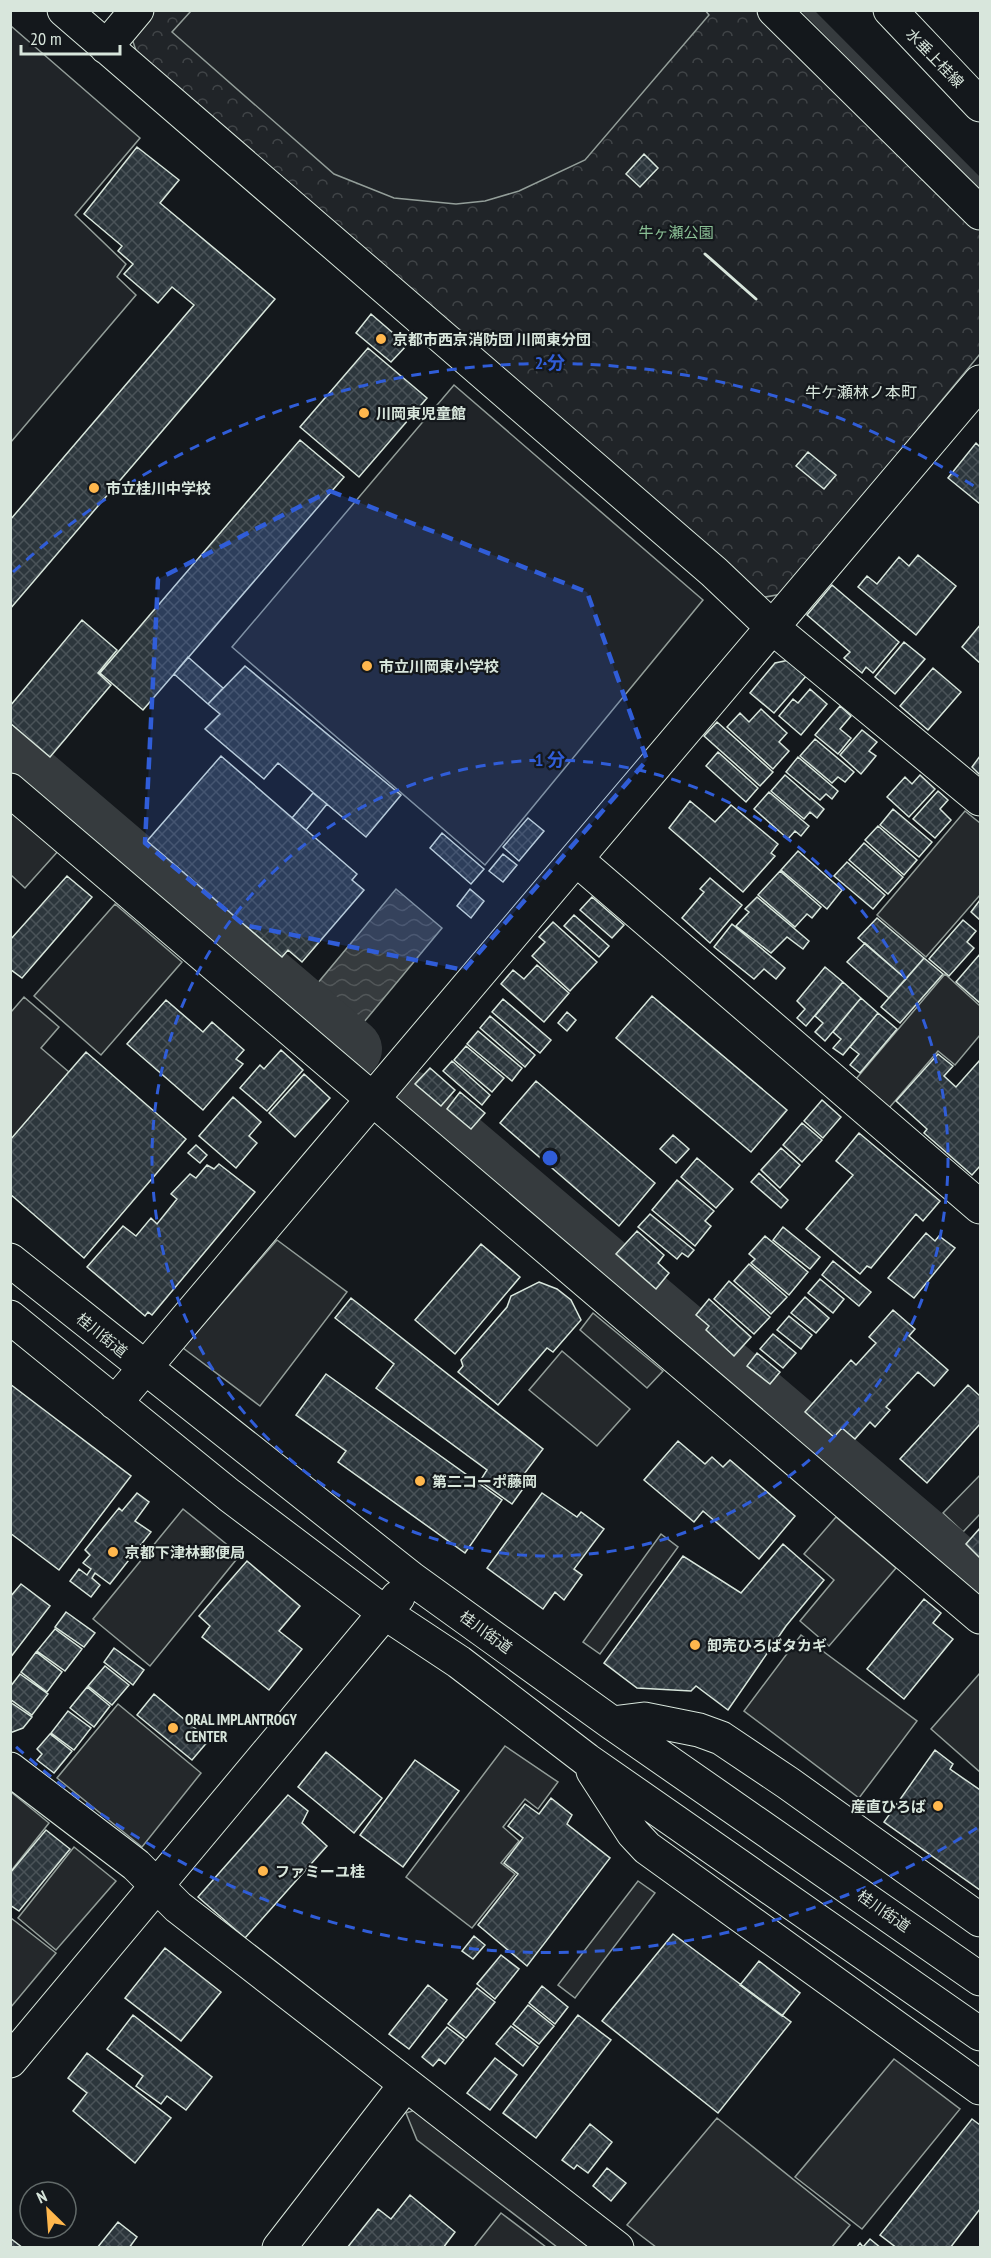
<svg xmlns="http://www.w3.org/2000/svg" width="991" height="2258" viewBox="0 0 991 2258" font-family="'PT Sans Narrow','Noto Sans JP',sans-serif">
<defs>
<pattern id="park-crowns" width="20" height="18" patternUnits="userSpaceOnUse" patternTransform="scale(1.5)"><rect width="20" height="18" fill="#202428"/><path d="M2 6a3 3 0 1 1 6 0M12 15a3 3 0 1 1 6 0" fill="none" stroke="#404447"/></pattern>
<pattern id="water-waves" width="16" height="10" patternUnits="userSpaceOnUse" patternTransform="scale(1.5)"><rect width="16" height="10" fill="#363b3e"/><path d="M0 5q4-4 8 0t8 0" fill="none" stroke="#525759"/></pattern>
<pattern id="building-cross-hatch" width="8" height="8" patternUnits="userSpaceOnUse" patternTransform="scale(1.5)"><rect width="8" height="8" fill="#2c363c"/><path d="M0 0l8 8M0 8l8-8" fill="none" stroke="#4a5358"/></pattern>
</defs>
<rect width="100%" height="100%" fill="#14181c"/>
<path fill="url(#park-crowns)" stroke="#939e99" stroke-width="1.5" d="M152,10L769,11L980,230V354L782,594L760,598L139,59L131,36Z"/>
<path fill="#202428" stroke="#939e99" stroke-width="1.5" d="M191,11L705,10L709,15L585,160L519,191L485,201L456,204L394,198L334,174L172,32Z
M11,26L140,138L75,215L126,264L117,277L136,295L11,442Z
M454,385L703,600L485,865L232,647Z"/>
<path fill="#24282b" stroke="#939e99" stroke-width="1.5" d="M11,807L59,850L25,888L11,875Z
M965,811L980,823V895L926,957L877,915Z
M115,904L182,962L101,1055L34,996Z
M945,974L980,1006V1035L955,1065L938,1051L889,1108L856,1079Z
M24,997L59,1027L41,1048L69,1072L11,1140V1012Z
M277,1240L347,1292L260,1406L183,1348Z
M593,1313L663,1371L647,1388L580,1330Z
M562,1351L630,1409L597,1446L529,1390Z
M980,1475V1514L963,1532L943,1513Z
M183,1509L240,1555L150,1666L93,1619Z
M836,1517L896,1568L829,1646L800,1621L834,1580L804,1554Z
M661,1534L678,1547L600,1654L583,1642Z
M801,1635L917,1721L859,1798L744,1711Z
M980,1673V1772L931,1729Z
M118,1704L201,1773L142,1847L57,1778Z
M505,1746L558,1782L538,1809L525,1799L503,1827L519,1841L501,1863L515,1874L472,1928L406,1877Z
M11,1792L49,1823L11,1871Z
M74,1847L116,1881L56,1950L18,1918Z
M638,1881L655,1893L575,1998L558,1985Z
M11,1918L56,1953L11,2007Z
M894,2059L960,2109L862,2229L795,2177Z
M421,2108L597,2247H557L417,2140L406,2113Z
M717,2118L850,2225L832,2247H656L627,2225Z
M501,2213L546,2247H474Z"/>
<path fill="url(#water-waves)" stroke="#939e99" stroke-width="1.5" d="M396,889L442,928L364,1022L317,984Z"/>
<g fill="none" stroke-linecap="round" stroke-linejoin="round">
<path stroke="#363b3e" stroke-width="10" d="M807,10L980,184"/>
<path stroke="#363b3e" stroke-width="60" d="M10,757L352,1049
M412,1101L980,1585"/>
</g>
<path fill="url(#building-cross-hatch)" stroke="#d8e6dc" stroke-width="1.5" d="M137,147L179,180L160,203L275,299L10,609V520L194,305L172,287L158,303L124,274L133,264L118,251L122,246L84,214Z
M644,154L658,168L640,187L626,174Z
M371,314L407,345L391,362L356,333Z
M368,348L427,398L359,477L300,427Z
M300,440L344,477L143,710L100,673Z
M976,443L980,447V504L948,478Z
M808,452L836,475L824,489L796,466Z
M918,555L956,586L916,635L858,587L867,576L877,584L899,557L909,566Z
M832,585L899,642L873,673L866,667L862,673L844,658L850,652L807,615Z
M82,620L117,650L98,673L111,685L50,757L10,723V706Z
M980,625V663L962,647Z
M904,642L925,659L895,694L875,677Z
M188,657L223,688L208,704L174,674Z
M789,660L807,675L774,713L750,693L775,663Z
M245,666L401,795L366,837L278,763L264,779L205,729L220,714L208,704Z
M933,668L961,692L928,730L900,706Z
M810,689L827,704L801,735L779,716L793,699L798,703Z
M840,706L851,716L840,729L851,738L838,754L815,735Z
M761,709L787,733L779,742L789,751L773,769L727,727L740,713L749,722Z
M717,722L773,772L760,786L704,736Z
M862,730L877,742L869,751L876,756L861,774L840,755Z
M815,739L854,772L845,782L838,777L832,783L800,756Z
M718,752L758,788L746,802L706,766Z
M221,756L357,874L352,880L364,890L302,962L288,950L282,957L147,841Z
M980,756V775L972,767Z
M798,757L838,791L832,799L826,794L820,800L786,772Z
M785,775L824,809L817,818L810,812L804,819L771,791Z
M920,775L935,789L909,817L887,797L905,777L912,784Z
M938,791L948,800L940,809L951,820L935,838L913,819Z
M769,792L809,826L801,836L795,831L788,839L754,809Z
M313,793L327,804L306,830L292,818Z
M690,801L715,822L731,805L778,844L771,853L775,856L743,892L669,828Z
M893,809L932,842L919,857L880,825Z
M528,818L544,831L519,861L503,847Z
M878,826L917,860L904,875L865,840Z
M442,833L484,869L471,884L430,848Z
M864,843L903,877L888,894L849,860Z
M798,851L842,890L827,909L781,870Z
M503,854L517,865L503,882L489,871Z
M847,862L885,895L873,909L834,876Z
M780,871L821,907L812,918L807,914L795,927L758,895Z
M67,876L92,897L22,978L10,969V940Z
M710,878L742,905L710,943L682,918L704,892L700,889Z
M470,889L484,901L471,918L457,906Z
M592,897L624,925L612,938L580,910Z
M757,897L809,941L803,949L787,937L771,953L736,926L749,912L745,909Z
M980,900V920L971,912Z
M574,915L609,946L599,957L564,926Z
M877,918L924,958L906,979L858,938Z
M963,920L976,931L967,942L974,948L949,976L929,959Z
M553,922L597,962L570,991L532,956L545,942L539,937Z
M732,924L785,968L776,979L764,969L754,979L714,947Z
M865,943L906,979L889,998L847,962Z
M980,954V1003L956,982Z
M924,958L943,974L900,1023L881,1007Z
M537,965L569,993L544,1022L501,984L513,970L524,979Z
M825,967L843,982L806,1026L797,1018L805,1009L797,1001Z
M843,982L861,998L825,1041L815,1032L823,1023L815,1016Z
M652,996L787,1110L751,1152L616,1038Z
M861,998L878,1013L843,1055L833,1048L841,1039L833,1032Z
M503,999L551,1040L540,1053L492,1012Z
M166,1000L203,1032L212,1022L244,1050L236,1059L243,1064L203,1110L127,1044Z
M567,1012L576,1020L567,1031L558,1023Z
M878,1013L897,1029L860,1073L850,1065L859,1054L850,1047Z
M490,1016L535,1055L525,1067L480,1028Z
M478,1031L522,1068L512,1081L467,1044Z
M466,1046L504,1078L492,1092L454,1060Z
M281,1050L303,1070L267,1111L240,1088L260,1065L264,1069Z
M86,1052L186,1139L84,1258L10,1194V1140Z
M938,1054L953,1066L944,1076L956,1087L980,1060V1166L972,1175L924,1133L927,1129L896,1101Z
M452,1061L490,1095L482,1105L443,1071Z
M430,1068L455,1090L441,1106L415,1084Z
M304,1074L330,1098L295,1137L269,1113Z
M536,1081L655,1183L619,1226L500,1123Z
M460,1092L485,1113L471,1129L447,1109Z
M233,1097L261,1122L249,1136L257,1143L236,1168L199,1136Z
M822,1100L841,1117L823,1138L804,1121Z
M802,1123L822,1140L802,1162L783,1145Z
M859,1133L940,1201L923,1221L916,1214L871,1268L867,1266L860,1274L806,1229L853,1175L836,1161Z
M673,1135L689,1149L676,1163L660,1149Z
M196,1145L207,1155L200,1163L188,1153Z
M781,1148L800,1165L780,1188L761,1170Z
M697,1158L733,1189L716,1208L681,1177Z
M219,1164L255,1192L152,1315L148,1312L145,1316L87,1267L123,1226L136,1236L151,1218L157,1224L177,1199L171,1194L190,1174L196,1178L207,1165L214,1169Z
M759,1173L788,1200L781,1208L751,1182Z
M677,1180L714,1211L705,1221L711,1226L695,1246L652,1210Z
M650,1214L694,1250L688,1257L682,1253L677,1259L638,1227Z
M783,1227L820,1257L810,1269L773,1240Z
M637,1231L664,1255L658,1263L669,1273L656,1289L616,1254Z
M926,1233L935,1241L939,1236L955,1248L914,1298L888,1278Z
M765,1236L808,1272L789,1295L751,1263L755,1259L749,1254Z
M481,1244L520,1277L455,1354L415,1320Z
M833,1261L871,1292L859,1306L822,1275Z
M749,1264L787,1297L771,1314L734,1281Z
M820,1279L844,1299L833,1313L808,1293Z
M729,1281L770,1317L754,1334L714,1299Z
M539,1282L557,1289L571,1300L581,1320L553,1352L547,1348L498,1405L458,1372L463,1366L461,1360L507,1307L511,1296Z
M805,1297L829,1318L816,1333L791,1313Z
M351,1298L543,1449L518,1482L525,1486L512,1504L480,1481L487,1470L376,1388L394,1364L335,1318Z
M709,1299L751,1337L734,1356L706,1330L709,1326L696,1315Z
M893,1310L915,1329L909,1336L948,1370L934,1386L918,1372L886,1407L890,1410L875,1427L870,1422L855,1439L842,1428L834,1437L805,1412L851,1360L856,1365L876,1343L869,1337Z
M789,1316L812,1335L801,1349L777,1330Z
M773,1334L796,1353L783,1368L760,1349Z
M757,1353L780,1372L770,1384L747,1366Z
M326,1374L502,1500L465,1553L338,1462L346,1451L296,1415Z
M10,1384L131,1476L59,1570L10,1533Z
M968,1385L980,1396V1424L927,1483L900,1459Z
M678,1441L705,1464L712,1457L723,1467L730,1460L795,1516L759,1559L703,1511L694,1522L644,1480Z
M137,1493L149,1502L135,1521L151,1532L110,1584L95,1573L92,1578L100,1585L91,1597L70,1581L79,1569L87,1575L91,1569L83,1563L90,1555L85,1550L119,1508L122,1511Z
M542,1493L577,1517L581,1512L604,1529L574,1569L582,1575L564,1600L555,1592L543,1609L487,1568Z
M980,1528V1558L966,1544Z
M783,1544L824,1580L786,1626L728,1710L696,1686L691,1691L637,1688L604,1663L683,1556L741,1593Z
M247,1561L300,1606L279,1631L302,1649L269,1690L202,1637L210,1626L199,1616Z
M21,1584L50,1606L10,1658V1597Z
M924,1599L941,1613L933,1623L953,1639L904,1699L867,1669Z
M66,1612L95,1633L84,1647L55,1627Z
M55,1629L82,1649L65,1671L37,1651Z
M114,1648L144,1670L133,1685L104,1662Z
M36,1652L62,1672L47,1692L21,1672Z
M105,1666L129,1685L112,1705L88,1686Z
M20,1674L48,1694L32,1715L10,1699V1687Z
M87,1687L110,1706L94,1727L70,1708Z
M154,1694L209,1740L192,1760L137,1715Z
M10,1702L32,1717L23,1728L10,1733Z
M68,1711L91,1728L74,1750L51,1733Z
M50,1734L72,1751L54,1773L37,1760L42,1754L37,1749Z
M935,1750L953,1764L950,1769L980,1790V1890L884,1822Z
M326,1752L382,1798L354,1833L298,1787Z
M415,1760L459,1791L403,1867L360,1835Z
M288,1795L308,1811L302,1823L327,1846L245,1938L198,1897Z
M551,1798L572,1815L567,1824L610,1858L527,1966L478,1925L518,1874L504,1863L523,1838L508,1826L525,1804L539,1814Z
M46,1830L70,1849L19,1911L10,1905V1873Z
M673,1934L791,2022L718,2113L602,2021Z
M474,1936L485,1945L473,1959L462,1951Z
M165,1948L221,1992L181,2041L125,1998Z
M501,1955L519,1969L495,1999L477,1984Z
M759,1961L800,1993L782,2016L740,1985Z
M428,1985L447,2000L409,2049L389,2034Z
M542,1986L568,2007L555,2024L529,2003Z
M477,1988L495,2002L466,2038L448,2024Z
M528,2005L554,2026L539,2044L513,2024Z
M133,2015L212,2077L186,2110L167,2096L161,2104L136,2086L143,2076L107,2049Z
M578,2015L611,2040L536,2138L503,2113Z
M511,2026L538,2047L523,2066L496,2044Z
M447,2027L464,2040L445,2064L439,2059L433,2066L422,2057Z
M87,2053L171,2118L135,2163L73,2111L87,2093L68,2078Z
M495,2058L517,2075L490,2110L467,2093Z
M972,2119L980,2125V2209L950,2248H897L880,2235Z
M590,2124L612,2142L588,2173L577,2165L574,2169L562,2160Z
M607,2168L626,2183L611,2201L593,2186Z
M410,2195L455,2232L443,2248H347L378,2209L391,2219Z
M118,2222L137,2237L129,2248H97Z
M10,2238L23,2248H10Z
M870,2239L881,2248H856L860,2243L863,2247Z"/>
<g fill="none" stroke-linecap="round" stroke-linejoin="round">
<g stroke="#d8e6dc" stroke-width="35">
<path id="minor" d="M64,10L714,572L773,628L980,799
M774,10L980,213
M106,47L137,10
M10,790L980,1617
M576,859L980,1207
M10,1260L412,1579L612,1723L980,1979
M10,1317L229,1495L385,1613L459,1662L587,1760L980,2034
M115,1403L980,382
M612,1723L644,1719L699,1730L721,1738L788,1783L980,1920
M10,1769L136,1865L178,1907L617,2248
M593,1771L633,1833L647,1848L980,2088
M10,2061L398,1597
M279,2248L406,2084"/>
</g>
<g stroke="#d8e6dc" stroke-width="35">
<path id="major" d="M890,10L980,105"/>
</g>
<use href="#minor" stroke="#14181c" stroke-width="33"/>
<use href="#major" stroke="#14181c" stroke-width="33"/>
<path stroke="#d8e6dc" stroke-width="3" d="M705,254L756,299"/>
</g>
<path fill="#305dd8" fill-opacity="0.2" stroke="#305dd8" stroke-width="4.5" stroke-dasharray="12 8" stroke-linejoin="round" d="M330,491L587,592L647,760L464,970L244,925L145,843L158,579Z"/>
<g fill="none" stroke="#305dd8" stroke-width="3" stroke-dasharray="10 8">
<circle cx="550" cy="1158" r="398"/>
<path d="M977 1828A795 795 0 0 1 13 1744M13 572A795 795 0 0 1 977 488"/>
</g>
<g fill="#ffb74d" stroke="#14181c" stroke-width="2">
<circle cx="381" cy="339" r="6"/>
<circle cx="364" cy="413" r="6"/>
<circle cx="94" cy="488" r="6"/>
<circle cx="367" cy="666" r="6"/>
<circle cx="420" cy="1481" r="6"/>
<circle cx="113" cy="1552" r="6"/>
<circle cx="695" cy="1645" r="6"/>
<circle cx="173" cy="1728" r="6"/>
<circle cx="938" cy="1806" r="6"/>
<circle cx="263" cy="1871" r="6"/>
</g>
<g text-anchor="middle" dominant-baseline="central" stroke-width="4.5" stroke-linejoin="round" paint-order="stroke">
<g font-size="15" fill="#d8e6dc" stroke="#14181c">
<text transform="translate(935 58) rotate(46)">水垂上桂線</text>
<text transform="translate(102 1335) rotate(39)">桂川街道</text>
<text transform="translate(486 1632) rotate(36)">桂川街道</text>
<text transform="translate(884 1911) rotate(35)">桂川街道</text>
</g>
<g font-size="15" fill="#8ac095" stroke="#14181c">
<text x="676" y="232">牛ヶ瀬公園</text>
</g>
<g font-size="15" font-weight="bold" fill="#d8e6dc" stroke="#14181c" text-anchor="start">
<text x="393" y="339">京都市西京消防団 川岡東分団</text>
<text x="376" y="413">川岡東児童館</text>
<text x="106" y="488">市立桂川中学校</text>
<text x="379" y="666">市立川岡東小学校</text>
<text x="432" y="1481">第二コーポ藤岡</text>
<text x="125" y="1552">京都下津林郵便局</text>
<text x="707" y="1645">卸売ひろばタカギ</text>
<text x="185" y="1719">ORAL IMPLANTROGY<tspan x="185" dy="17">CENTER</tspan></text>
<text x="926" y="1806" text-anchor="end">産直ひろば</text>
<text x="275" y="1871">ファミーユ桂</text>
</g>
<g font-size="16" fill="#d8e6dc" stroke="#14181c">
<text x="861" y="392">牛ケ瀬林ノ本町</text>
</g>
</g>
<circle cx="550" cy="1158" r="9" fill="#305dd8" stroke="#14181c" stroke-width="3"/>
<g font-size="18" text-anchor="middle" font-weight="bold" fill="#305dd8" stroke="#14181c" stroke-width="4.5" stroke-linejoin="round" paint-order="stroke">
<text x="550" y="369">2 分</text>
<text x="550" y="766">1 分</text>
</g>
<rect width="991" height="2258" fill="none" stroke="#d8e6dc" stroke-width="24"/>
<g transform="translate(48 2210) rotate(335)"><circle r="28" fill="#14181c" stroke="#626a69" stroke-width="1.5"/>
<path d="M0-4.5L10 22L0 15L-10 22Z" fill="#ffb74d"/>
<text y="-9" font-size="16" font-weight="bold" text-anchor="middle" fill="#d8e6dc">N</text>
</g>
<path d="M21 45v9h99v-9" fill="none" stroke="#d8e6dc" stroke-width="3"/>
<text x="30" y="45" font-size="18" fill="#d8e6dc" stroke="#14181c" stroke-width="4.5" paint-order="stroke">20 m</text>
</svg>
